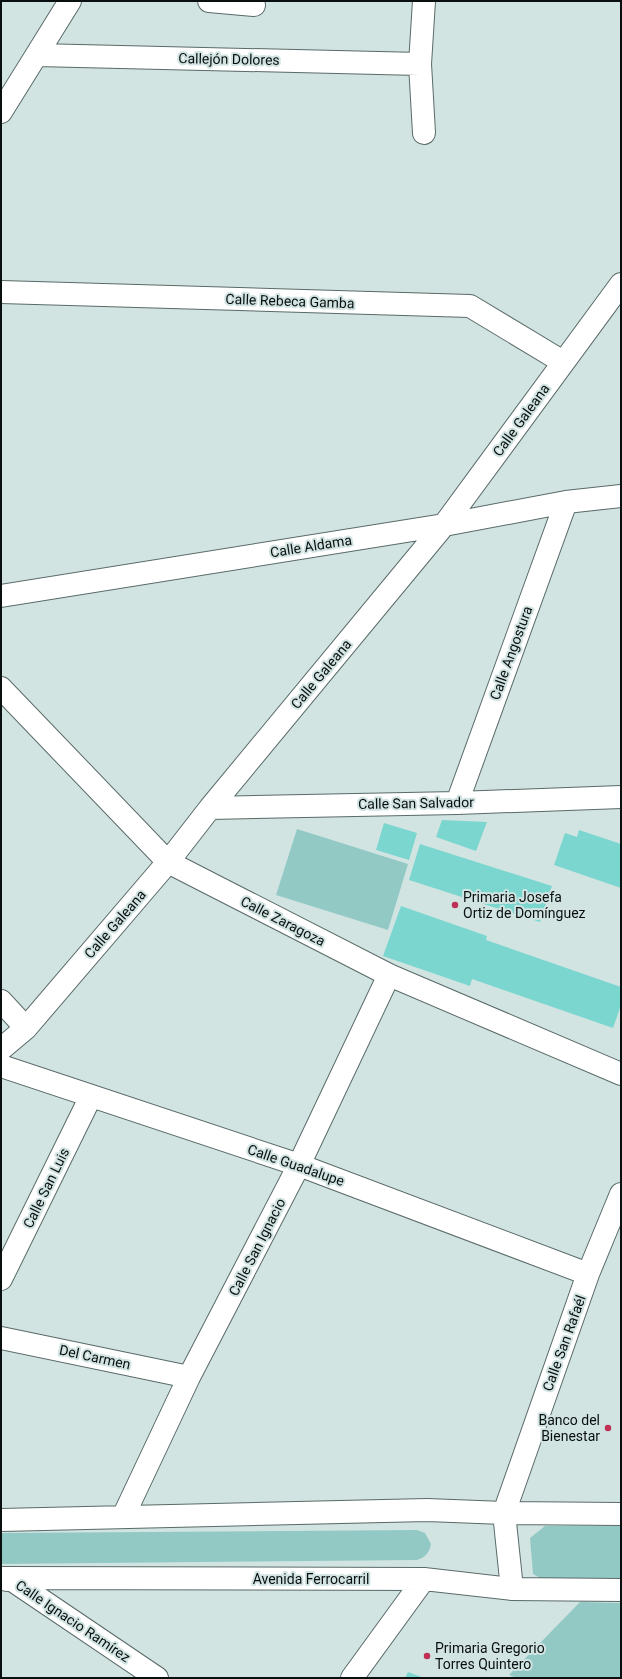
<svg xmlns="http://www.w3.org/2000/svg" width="622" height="1679" viewBox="0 0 622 1679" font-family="Roboto,sans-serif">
<rect width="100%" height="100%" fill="#d1e4e2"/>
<path fill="#92c9c5" d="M297,829L408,864L388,930L276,895Z
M545,1526H621V1581L544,1580L533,1574L530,1538Z
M417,1530L425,1533L431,1544C429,1553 426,1557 417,1560L1,1564V1533Z
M580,1602L621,1603V1678H517L509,1675Z"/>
<path fill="#7ad6cf" d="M442,820L487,822L476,851L436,837Z
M384,823L417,833L409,860L376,850Z
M579,830L621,844V888L554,865L565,833L577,837Z
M420,844L552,886L540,922L409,880Z
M401,906L487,936L486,940L621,987V1005L613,1028L472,979L470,986L383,956Z
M408,1672L424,1678H405Z"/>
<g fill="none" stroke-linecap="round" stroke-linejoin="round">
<g stroke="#596a68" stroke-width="24">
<path id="minor" d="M209,1L254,5
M424,1L420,64L424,133
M37,55L420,64
M1,112L70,1
M1,292L470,306L563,362
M1,596L444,525L566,502L621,496
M1,688L168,862L389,975L621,1074
M457,803L566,502
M210,808L457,803L621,797
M1,1001L26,1028
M1,1049L26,1028L168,862L210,808L444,525L621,284
M1,1066L299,1165L588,1274
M1,1279L91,1096
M1,1338L189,1377
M123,1517L189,1377L299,1165L389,975
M1,1520L427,1510L504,1513L621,1514
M1,1578L424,1579L512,1589L621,1590
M7,1580L9,1578L157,1678
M512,1589L504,1513L588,1274L621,1194
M352,1678L424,1579"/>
</g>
<use href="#minor" stroke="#fff" stroke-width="22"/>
</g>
<g fill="#bf3057" stroke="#d1e4e2" stroke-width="1.5">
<circle cx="455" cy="905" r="4"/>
<circle cx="608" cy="1428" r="4"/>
<circle cx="427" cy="1656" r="4"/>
</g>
<g text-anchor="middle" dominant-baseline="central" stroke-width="4" stroke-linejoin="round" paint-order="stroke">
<g font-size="14" fill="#090f0f" stroke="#d1e4e2">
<text transform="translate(229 59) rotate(1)">Callejón Dolores</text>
<text transform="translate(290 301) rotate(2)">Calle Rebeca Gamba</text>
<text transform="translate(521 420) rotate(-54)">Calle Galeana</text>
<text transform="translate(311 546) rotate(-9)">Calle Aldama</text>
<text transform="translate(511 653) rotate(-70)">Calle Angostura</text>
<text transform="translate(321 674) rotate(-50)">Calle Galeana</text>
<text transform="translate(416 803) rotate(-1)">Calle San Salvador</text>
<text transform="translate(283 921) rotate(27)">Calle Zaragoza</text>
<text transform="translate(115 924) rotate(-49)">Calle Galeana</text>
<text transform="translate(296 1165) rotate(19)">Calle Guadalupe</text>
<text transform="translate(46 1188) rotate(-64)">Calle San Luis</text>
<text transform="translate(257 1247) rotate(-63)">Calle San Ignacio</text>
<text transform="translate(564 1343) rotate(-70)">Calle San Rafaél</text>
<text transform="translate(95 1357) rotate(12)">Del Carmen</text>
<text x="311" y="1579">Avenida Ferrocarril</text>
<text transform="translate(73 1621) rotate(34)">Calle Ignacio Ramírez</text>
</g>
<g font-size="14" fill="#090f0f" stroke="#d1e4e2" text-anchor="start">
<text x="463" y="897">Primaria Josefa<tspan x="463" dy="16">Ortiz de Domínguez</tspan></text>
<text x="600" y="1420" text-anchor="end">Banco del<tspan x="600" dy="16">Bienestar</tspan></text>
<text x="435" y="1648">Primaria Gregorio<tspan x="435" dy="16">Torres Quintero</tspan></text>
</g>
</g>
<rect width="622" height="1679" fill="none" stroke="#090f0f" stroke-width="4"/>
</svg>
